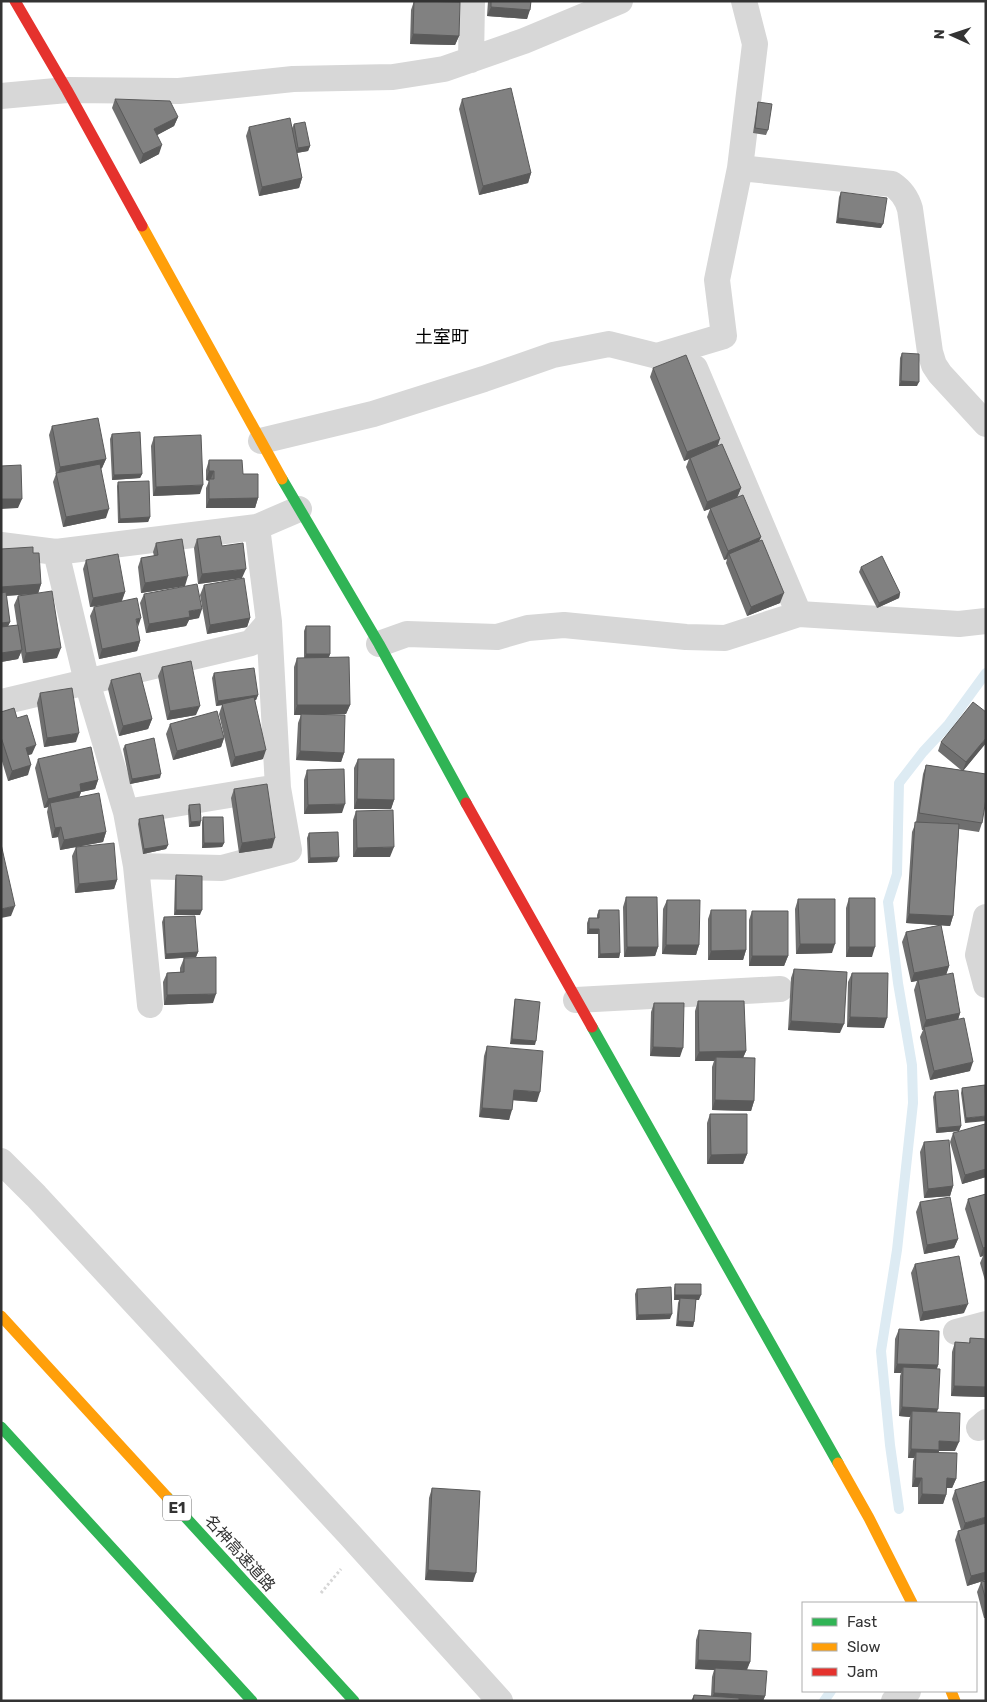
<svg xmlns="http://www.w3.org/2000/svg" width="987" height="1702" viewBox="0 0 987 1702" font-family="Rubik,'Noto Sans JP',sans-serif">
<rect width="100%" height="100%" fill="#fff"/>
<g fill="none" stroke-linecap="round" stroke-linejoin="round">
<path stroke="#ddebf3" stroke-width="10" d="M899,1509L890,1445L881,1351L897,1250L913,1103L912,1065L898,983L888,902L897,874L899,783L923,752L948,725L986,673
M824,1701L831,1691"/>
<path stroke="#d6d6d6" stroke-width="3" stroke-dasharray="2.5 2.5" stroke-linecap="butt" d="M321,1593L341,1569"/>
<path stroke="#d7d7d7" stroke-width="26" d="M744,1L755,44L740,168L892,184C901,190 907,198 910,209L930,352L934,365L940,374L986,424
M471,60L472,1
M1,96L67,90L179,91L293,79L393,77L444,69L524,41L620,1
M695,368L799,614
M261,441L373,414L484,379L553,355L609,344L657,356L724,336L717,280L740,168
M1,545L56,552L257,527
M56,552L87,682L126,812L136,866L150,1005
M379,644L407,634L497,637L528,628L564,625L686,637L725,638L799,614L959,624L986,621
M2,702L251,643L269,622L257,527L299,509
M126,812L266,789
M136,866L222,868L289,850L278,788L269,622
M986,917L978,955L986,985
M576,1000L780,989
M1,1161L36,1196L349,1534L500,1701
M956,1332L986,1324
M979,1428L986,1422
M894,1701L908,1691"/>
<path stroke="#30b455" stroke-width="11" d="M282,479L379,644L466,803
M592,1027L838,1463
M1,1427L252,1701
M167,1497L354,1701"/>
<path stroke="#ff9f0a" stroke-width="11" d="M142,226L282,479
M1,1316L167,1497
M838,1463L869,1518L912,1603
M951,1691L955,1701"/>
<path stroke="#e5322d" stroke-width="11" d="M15,1L67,90L142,226
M466,803L592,1027"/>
</g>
<path fill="#6f6f6f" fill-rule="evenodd" d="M414,1L459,2V36L455,45L410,44L411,10Z
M488,1H531L527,19L487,16Z
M115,99L178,117L174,126L157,135L159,154L140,164L112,108Z
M462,99L531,173L528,183L479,195L459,109Z
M758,102L768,130L766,135L753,133L757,107Z
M294,124L310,146L308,151L297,153L302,178L299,188L259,196L246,136L249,127L292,128Z
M841,192L881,228L836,223L839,197Z
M902,353L917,386H899L900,358Z
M653,368L718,446L741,488L737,497L761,537L759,541L780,603L747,616L726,563L727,559L724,560L707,517L710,509L704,511L686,467L689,459L684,461L650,377Z
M52,426L106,459L102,468L101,469L106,518L63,527L53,482L56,474L49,435Z
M112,434L142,474L140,478L112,480L110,439Z
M154,437L200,494L153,496L151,446Z
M209,460L243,474L258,498L255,508H206V488L209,481L206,480V470Z
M118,482L150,517L148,522L118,523L117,486Z
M197,539L242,578L198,584L194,548Z
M156,543L185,586L141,593L138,567L141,558L154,556L153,552Z
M1,549L33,553L41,584L38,593L57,658L23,663L21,652L18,659L1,662ZM30,594L18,596L14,605L17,625L8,626L10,622L6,596Z
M86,560L125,592L122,601L137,627L140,641L137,651L99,659L90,616L94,607L102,605L90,607L83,569Z
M861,567L900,593L899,598L877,608L859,572Z
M204,585L250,618L247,627L207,634L200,595Z
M144,594L199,618L189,620L186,626L146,633L140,603Z
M306,626L330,654L329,657L350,705L346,714H324L344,753L341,762L296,760L298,723L301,715H294V667L297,658H304V631Z
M162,667L196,715L167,720L158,676Z
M214,673L258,695L256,700H255L263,759L231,767L219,714L222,705L216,706L212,678Z
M111,680L152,719L148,729L119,736L108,689Z
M40,693L76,742L44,747L37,703Z
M1,712L17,718L32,754L28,755V775L8,781L1,758Z
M170,724L224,738L221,747L173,760L166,734Z
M941,742L986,743L963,771L982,823L979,832L959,829L953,916L950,926L941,925L949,966L946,975L960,1013L958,1020L970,1071L930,1080L920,1037L923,1030H922L914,990L917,981L911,982L902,942L906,932L940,925L906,923L912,832L916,822L923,774L926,765L961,770L938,751Z
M125,745L160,778L130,784L123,749Z
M38,759L98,780L95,789L81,792L79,797L106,832L103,842L76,847L117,880L114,889L75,893L72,856L76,847L60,850L58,837L52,838L47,812L48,807L44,808L35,768Z
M358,759L394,800L391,809H354V768Z
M307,770L342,813L304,814V780Z
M234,789L272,848L239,853L231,798Z
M189,805L200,826L189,827L188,810Z
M356,811L390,857H353V820Z
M203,817L224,843L222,847L202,848V822Z
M139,819L168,845L166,849L143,854L138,824Z
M309,833L337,862L308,863L307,838Z
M176,875L200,915H174L175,880Z
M626,897L658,947L655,956L624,957L623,907Z
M849,898L872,957H846V908Z
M798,899L832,953L796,954L795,909Z
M667,900L699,945L696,955L662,954L663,909Z
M599,910L620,953L619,958H598V934H587V923L589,918H597V915Z
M711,910L746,950L743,960H708V919Z
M752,911L788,956L784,966H749V920Z
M164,917L198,952L196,957L165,959L162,922Z
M184,958L213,1003L164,1005L163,982L167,973L180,972V968Z
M794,969L840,1033L788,1030L791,978Z
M852,973L884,1028L847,1027L848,982Z
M515,999L535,1045L510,1044L514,1004Z
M698,1001L746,1051L743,1058L754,1101L751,1111L712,1110V1067L714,1061H695V1011Z
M654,1003L680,1057L650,1056L651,1012Z
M487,1046L537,1102L513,1100L509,1120L479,1117L484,1056Z
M985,1085L965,1123L961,1093L962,1088Z
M935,1092L961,1126L959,1131L936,1133L933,1097Z
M710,1114L747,1154L743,1164H707V1123Z
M986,1128V1177L962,1184L950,1142L953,1133Z
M924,1142L953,1186L950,1196L924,1198L920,1152Z
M986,1194V1284L980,1263L983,1256L980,1257L965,1209L968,1199Z
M920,1202L958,1239L954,1248L924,1254L916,1212Z
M915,1264L964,1313L920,1321L911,1273Z
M675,1284L699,1300H696L694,1322L693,1327L676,1326L678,1303L679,1300H674V1289Z
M637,1289L670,1319L636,1320L635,1294Z
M899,1329L938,1365L937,1368V1412L955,1451H939L938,1453L956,1479L952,1488H947L946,1495L943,1504H918V1487H912L913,1461L914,1458H908L909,1421L910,1417L899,1416L900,1376L901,1373H894L895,1339Z
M970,1338L986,1339V1397L951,1396L952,1352L955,1342L969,1343Z
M432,1488L473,1582L425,1580L429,1498Z
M955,1490L986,1580L967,1586L955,1540L958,1531L961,1530L952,1499Z
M986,1581V1618H984L977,1592L981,1582Z
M699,1630L750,1662L747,1670L765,1696L763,1701H691L694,1695L711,1696L712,1677L714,1670L695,1669L696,1640Z"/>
<path fill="#5a5a5a" d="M491,7L530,10L527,19L487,16Z
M413,34L459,36L455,45L410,44Z
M178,117L174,126L150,139L154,129Z
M162,145L159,154L140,164L143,154Z
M310,146L308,151L296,153L298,148Z
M531,173L528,183L479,195L483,186Z
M302,178L299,188L259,196L262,187Z
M838,218L883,224L881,228L836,223Z
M901,381L919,382L917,386H899Z
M720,439L717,448L690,458L689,459L684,461L687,452Z
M106,459L102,468L57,477L60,467Z
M209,471H214L210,481L206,480Z
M142,474L140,478L112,480L114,475Z
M203,485L200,494L153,496L156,487Z
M741,488L737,498L704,511L707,502Z
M258,498L255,508H206L209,499Z
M1,499H22L18,508L1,509Z
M109,509L106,518L63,527L66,517Z
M150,517L148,522L118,523L120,519Z
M761,537L757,546L729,554L727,559L724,560L728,551Z
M246,569L242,578L198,584L202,574Z
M188,576L185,586L141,593L145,583Z
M41,584L38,594L1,596V587Z
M125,592L121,602L90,607L93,598Z
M784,593L780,603L747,616L751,607Z
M900,593L899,598L877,608L879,603Z
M202,609L199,618L189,620L186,626L146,633L149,624L189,611Z
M141,618L138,627L136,619Z
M250,618L247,627L207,634L210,625Z
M10,622L6,631L1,632V623Z
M140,641L137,651L99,659L102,649Z
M61,648L57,658L23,663L26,653Z
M22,650L18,659L1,662V653Z
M306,654H330L328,659H304Z
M258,695L256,700L216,706L218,701Z
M297,705H350L346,714L294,715Z
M200,706L196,715L167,720L170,711Z
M152,719L148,729L119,736L123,726Z
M79,733L76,742L44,747L47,738Z
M224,738L221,747L173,760L177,751Z
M986,738V743L962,772L966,762Z
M36,745L32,754L22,757L26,748Z
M266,750L263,759L231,767L235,757Z
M300,751L344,753L341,762L296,760Z
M31,765L28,775L8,781L12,771Z
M161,774L160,778L130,784L132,779Z
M98,780L95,789L81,792L78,800L50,803L48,807L44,808L48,799L80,784Z
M357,799L394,800L391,809H354Z
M345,804L342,813L304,814L308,805Z
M201,821L200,826L189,827L191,822Z
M61,827L58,837L52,838L55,828Z
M106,832L103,842L60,850L64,840Z
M275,838L272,848L239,853L242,843Z
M204,843H224L222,847L202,848Z
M168,845L166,849L143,854L144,849Z
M394,847L390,857H353L357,848Z
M339,857L337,862L308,863L310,858Z
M117,880L114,889L75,893L79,884Z
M15,906L11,916L1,918V909Z
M176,910H202L200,915H174Z
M909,914L953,916L950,926L906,923Z
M589,929H599L598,934H587Z
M800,944H835L832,953L796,954Z
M666,945H699L696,955L662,954Z
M627,947H658L655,956L624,957Z
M849,947H875L872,957H846Z
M746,950L743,960H708L711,951Z
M198,952L196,957L165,959L166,954Z
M620,953L619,958H598L600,954Z
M752,956H788L784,966H749Z
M949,966L946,975L911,982L914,973Z
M216,994L213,1003L164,1005L167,995Z
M960,1013L957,1023L924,1027L922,1030L926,1020Z
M850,1017L887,1018L884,1028L847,1027Z
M791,1021L844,1024L840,1033L788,1030Z
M512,1039L536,1041L535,1045L510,1044Z
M653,1047L683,1048L680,1057L650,1056Z
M746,1051L742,1060L716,1057L714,1061H695L699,1052Z
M973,1062L970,1071L930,1080L934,1071Z
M514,1090L540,1092L537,1102L510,1100Z
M715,1100L754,1101L751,1111L712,1110Z
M482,1108L512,1110L509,1120L479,1117Z
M986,1116V1121L965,1123L966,1118Z
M961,1126L959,1131L936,1133L938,1128Z
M747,1154L743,1164H707L711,1155Z
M986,1169V1177L962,1184L965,1175Z
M953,1186L950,1196L924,1198L928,1189Z
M958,1239L954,1248L924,1254L927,1245Z
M986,1247V1255L984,1253L983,1256L980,1257L983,1248Z
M675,1295H701L699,1300H680V1298L679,1300H674Z
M968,1304L964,1313L920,1321L923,1312Z
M672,1314L670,1319L636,1320L638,1315Z
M678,1321L694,1322L693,1327L676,1326Z
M897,1364L938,1365L935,1375L903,1367L901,1373H894Z
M954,1386L986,1387V1397L951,1396Z
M902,1407L938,1409L935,1418L912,1411L910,1417L899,1416Z
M939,1441L959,1442L955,1451H939L936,1459L916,1452L914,1458H908L911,1449Z
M915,1478H922L918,1487H912Z
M947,1478L956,1479L952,1488H944Z
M922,1494L946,1495L943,1504H918Z
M986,1517V1526L962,1533L965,1523Z
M428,1570L476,1573L473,1582L425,1580Z
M986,1572V1580L967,1586L971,1576Z
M698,1660L750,1662L746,1671L715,1668L714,1670L695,1669Z
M714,1693L765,1696L763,1701H711Z"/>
<path fill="#818181" stroke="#5a5a5a" d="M414,1L460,2L459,36L413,34Z
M491,1H531L530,10L491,7Z
M511,88L531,173L483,186L462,99Z
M115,99L170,101L178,117L154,129L162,145L143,154Z
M758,102L772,104L768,130L755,128Z
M290,118L302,178L262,187L249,127Z
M305,122L310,146L298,148L294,124Z
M841,192L887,198L883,224L838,218Z
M902,353L919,354V382L901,381Z
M686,355L720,439L687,452L653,368Z
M98,418L106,459L60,467L52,426Z
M140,432L142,474L114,475L112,434Z
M201,435L203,485L156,487L154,437Z
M722,444L741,488L707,502L690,458Z
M209,460H242L243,474H258V498L209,499V479H214V471H209Z
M100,464L109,509L66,517L56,473Z
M21,465L22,499H1V466Z
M149,481L150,517L120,519L118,482Z
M743,495L761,537L728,551L710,508Z
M220,536L222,546L243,543L246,569L202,574L197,539Z
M182,539L188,576L145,583L141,558L158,555L156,543Z
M762,540L784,593L751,607L729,554Z
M33,547V553H39L41,584L1,587V549Z
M118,554L125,592L93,598L86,560Z
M882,556L900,593L879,603L861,567Z
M244,578L250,618L210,625L204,585Z
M197,584L202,609L189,611L190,617L149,624L144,594Z
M52,591L61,648L26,653L18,596Z
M6,592L10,622L1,623V593Z
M137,598L141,618L136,619L140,641L102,649L94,607Z
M18,625L22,650L1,653V627Z
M306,626H330V654H306Z
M349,657L350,705H297V658Z
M191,661L200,706L170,711L162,667Z
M254,668L258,695L218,701L214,673Z
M140,673L152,719L123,726L111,680Z
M72,688L79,733L47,738L40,693Z
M254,697L266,750L235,757L222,704Z
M973,702L986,712V738L966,762L941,742Z
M14,708L17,718L27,715L36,745L26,748L31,765L12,771L1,737V712Z
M217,711L224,738L177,751L170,724Z
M301,714L345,715L344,753L300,751Z
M154,738L161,774L132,779L125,745Z
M91,747L98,780L80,784L81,791L48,799L38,759Z
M358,759H394V800L357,799Z
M926,765L986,774V799L982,823L919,813Z
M344,769L345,804L308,805L307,770Z
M267,784L275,838L242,843L234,789Z
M99,793L106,832L64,840L61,827L55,828L50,803Z
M200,804L201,821L191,822L189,805Z
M393,810L394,847L357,848L356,811Z
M163,815L168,845L144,849L139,819Z
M203,817H223L224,843H204Z
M915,822L959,824L953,916L909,914Z
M338,832L339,857L310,858L309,833Z
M114,843L117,880L79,884L76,847Z
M1,844L15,906L1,909Z
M176,875L202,876V910H176Z
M626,897H657L658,947H627Z
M849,898H875V947H849Z
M798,899H835V944H800Z
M667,900H700L699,945H666Z
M599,910H619L620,953L600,954L599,929H589V918H599Z
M711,910H746V950L711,951Z
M752,911H788V956H752Z
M195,916L198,952L166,954L164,917Z
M941,925L949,966L914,973L906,932Z
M216,957V994L167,995V973L184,972V958Z
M794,969L847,972L844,1024L791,1021Z
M852,973H888L887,1018L850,1017Z
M953,973L960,1013L926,1020L918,980Z
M515,999L540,1002L536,1041L512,1039Z
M698,1001H744L746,1051L699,1052Z
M654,1003H684L683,1048L653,1047Z
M964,1018L973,1062L934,1071L924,1027Z
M487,1046L543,1051L540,1092L514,1090L512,1110L482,1108Z
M716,1057L755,1058L754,1101L715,1100Z
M985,1085L986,1116L966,1118L962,1088Z
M958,1090L961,1126L938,1128L935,1092Z
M710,1114H747V1154L711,1155Z
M985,1124L986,1128V1169L965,1175L953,1133Z
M949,1140L953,1186L928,1189L924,1142Z
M986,1194V1247L983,1248L968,1199Z
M950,1197L958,1239L927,1245L920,1202Z
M984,1253H986V1261Z
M959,1256L968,1304L923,1312L915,1264Z
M675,1284H701V1295H675Z
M671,1287L672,1314L638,1315L637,1289Z
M680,1298L696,1299L694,1322L678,1321Z
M899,1329L939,1331L938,1365L897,1364Z
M970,1338L986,1339V1387L954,1386L955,1342L970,1343Z
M903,1367L940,1369L938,1409L902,1407Z
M912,1411L960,1413L959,1442L939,1441V1450L911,1449Z
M916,1452L957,1453L956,1479L947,1478L946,1495L922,1494V1478H915Z
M986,1481V1517L965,1523L955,1490Z
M432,1488L480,1491L476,1573L428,1570Z
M986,1523V1572L971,1576L958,1531Z
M986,1581V1601L981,1582Z
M699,1630L751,1633L750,1662L698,1660Z
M715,1668L767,1671L765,1696L714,1693Z
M694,1695L739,1698V1701H693Z"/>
<g text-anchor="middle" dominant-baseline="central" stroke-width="5" stroke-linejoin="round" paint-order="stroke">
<rect fill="#fff" stroke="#707070" stroke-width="1" x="163" y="1495.5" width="28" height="25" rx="4"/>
<g font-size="15" font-weight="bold" fill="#333">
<text x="177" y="1508">E1</text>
</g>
<g font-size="16" fill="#333" stroke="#fff">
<text transform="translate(240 1553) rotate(48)">名神高速道路</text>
</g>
<g font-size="18" fill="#000" stroke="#fff">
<text x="442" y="337">土室町</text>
</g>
</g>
<rect width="987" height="1702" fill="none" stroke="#333333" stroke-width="5"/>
<rect x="802" y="1602" width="175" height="90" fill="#ffffff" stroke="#adadad"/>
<rect x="812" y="1618" width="25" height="8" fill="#30b455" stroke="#adadad"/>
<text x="847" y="1627" font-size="15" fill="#333333">Fast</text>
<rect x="812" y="1643" width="25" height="8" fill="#ff9f0a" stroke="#adadad"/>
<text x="847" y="1652" font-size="15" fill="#333333">Slow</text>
<rect x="812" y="1668" width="25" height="8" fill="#e5322d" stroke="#adadad"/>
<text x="847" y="1677" font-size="15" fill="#333333">Jam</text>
<g transform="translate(952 35) rotate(273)" stroke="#ffffff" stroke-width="4" paint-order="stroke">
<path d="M0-4L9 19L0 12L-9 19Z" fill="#333333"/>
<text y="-8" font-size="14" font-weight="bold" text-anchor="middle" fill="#333333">N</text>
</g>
</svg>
